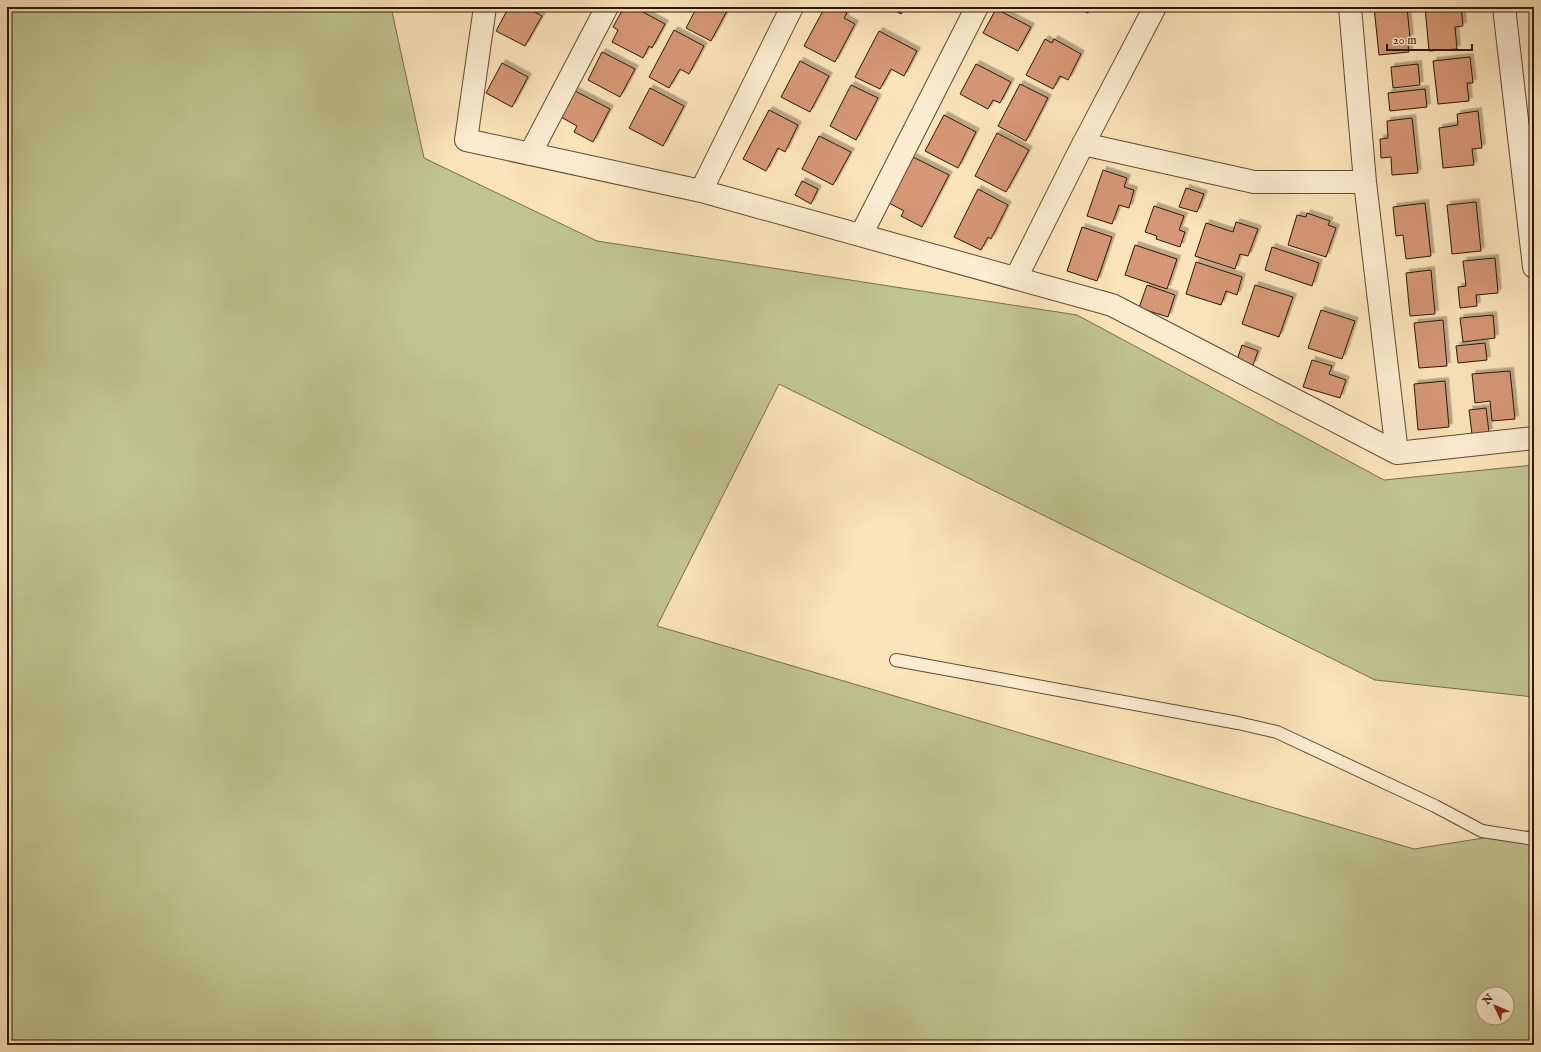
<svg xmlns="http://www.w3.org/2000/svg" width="1541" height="1052" viewBox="0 0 1541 1052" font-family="'IM FELL English',serif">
<defs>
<filter id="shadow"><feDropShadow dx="3.5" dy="-3.5" stdDeviation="0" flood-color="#0004"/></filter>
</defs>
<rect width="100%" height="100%" fill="#fbe4b9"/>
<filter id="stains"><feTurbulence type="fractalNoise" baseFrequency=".005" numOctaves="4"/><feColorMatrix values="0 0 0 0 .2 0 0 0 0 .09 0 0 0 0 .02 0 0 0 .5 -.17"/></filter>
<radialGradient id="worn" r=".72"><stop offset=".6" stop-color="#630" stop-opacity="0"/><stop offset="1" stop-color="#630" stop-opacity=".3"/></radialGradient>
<path fill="#c0c48f" stroke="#766e48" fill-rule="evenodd" d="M7,7H391L424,158L597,241L1077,315L1384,480L1534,465V697L1375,680L779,384L657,626L1414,849L1534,830V1045H7ZM1483,994H1507V1018H1483Z"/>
<path fill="#d59774" stroke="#2c1702" filter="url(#shadow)" d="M509,7H525L542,16L525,46L496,31Z
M624,7H634L665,24L652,48L649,46L643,58L612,42L618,30L613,27Z
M697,7H729L711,41L686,28Z
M825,7H836L847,13L844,18L855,24L835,62L804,46Z
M888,7H905L901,14Z
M1076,7H1091L1088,13Z
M1374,7H1407L1410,38H1407L1409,52L1379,55Z
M1425,7H1461L1463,26L1455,27L1457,49L1429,51Z
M996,9L1031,27L1018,51L983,33Z
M674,30L704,46L689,74L680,69L669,88L649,77Z
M879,31L917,51L904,76L891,69L880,89L855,77Z
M1045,39L1052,43L1054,39L1081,54L1068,80L1060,76L1053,89L1026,75Z
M602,52L635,69L620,97L588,80Z
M1531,52H1534V80H1533Z
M1470,57L1473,83H1467L1469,101L1438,104L1433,61Z
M800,61L829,76L810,112L781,97Z
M502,63L528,77L512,107L486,93Z
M976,64L1011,82L1000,103L993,100L988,109L960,94Z
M1418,64L1420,85L1393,88L1391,67Z
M1020,84L1048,98L1026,141L998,126Z
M851,85L878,98L856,140L830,126Z
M650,88L684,106L663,146L629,128Z
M1425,89L1427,107L1390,111L1388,93Z
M575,91L610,109L593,142L574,132L577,126L561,117Z
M1530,106H1534V143Z
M769,110L798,125L785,152L778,148L766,171L743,159Z
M1478,111L1482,148L1472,149L1474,165L1443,168L1439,128L1458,125L1457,114Z
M944,115L976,132L958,168L925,151Z
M1412,118L1418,173L1392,175L1391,157L1381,158L1380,139L1388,138L1387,121Z
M997,133L1029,150L1006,192L975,176Z
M819,136L851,152L833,185L802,169Z
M913,157L949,175L922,227L901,216L904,211L889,203Z
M1103,170L1127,178L1124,187L1134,190L1129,208L1119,205L1112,224L1087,216Z
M802,181L818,189L811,204L795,195Z
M1186,188L1204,194L1197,212L1179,207Z
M978,189L1008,205L991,239L988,237L981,250L954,237Z
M1476,202L1481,251L1452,254L1447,205Z
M1425,203L1431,256L1406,259L1403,235L1396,236L1393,207Z
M1154,206L1184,216L1179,230L1185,232L1180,247L1156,239L1157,236L1145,232Z
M1307,213L1330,221L1328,225L1336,228L1326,257L1288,245L1297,215L1306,217Z
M1236,222L1258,229L1248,256L1240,254L1235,269L1195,256L1206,223L1233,232Z
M1082,227L1112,237L1097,281L1067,271Z
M1135,245L1177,259L1167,289L1125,275Z
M1272,247L1319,263L1312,286L1265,270Z
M1495,258L1498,293L1476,295L1477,306L1460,308L1458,287L1466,286L1463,261Z
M1196,262L1242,277L1237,295L1226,291L1221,305L1186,294Z
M1431,270L1435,314L1410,316L1406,273Z
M1147,285L1175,295L1168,317L1139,308Z
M1255,285L1293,297L1279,337L1242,324Z
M1321,310L1355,321L1342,359L1308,348Z
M1493,315L1495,338L1463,342L1460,318Z
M1443,320L1447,366L1419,368L1414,323Z
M1485,343L1487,360L1458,363L1456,346Z
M1242,345L1258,351L1253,365L1237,360Z
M1312,360L1332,366L1329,374L1346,380L1340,398L1303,387Z
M1510,371L1515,419L1492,421L1490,401L1475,403L1472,374Z
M1445,381L1449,427L1418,430L1414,384Z
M1486,408L1489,432L1472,434L1469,410Z"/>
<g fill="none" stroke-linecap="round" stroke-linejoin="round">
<g stroke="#604a30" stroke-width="14">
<path id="service" d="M896,660L1238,723L1277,732L1435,806L1482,831L1534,839"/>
</g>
<g stroke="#604a30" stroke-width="24">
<path id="minor" d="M485,7L466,140L701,191L792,7
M1350,7L1365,182L1397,453
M1504,7L1534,267
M1083,144L1254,182H1365
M530,154L607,7
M701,191L1112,305L1397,453L1534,438
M861,235L977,7
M1016,278L1076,158L1155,7"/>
</g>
<use href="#service" stroke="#fcedd2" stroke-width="12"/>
<use href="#minor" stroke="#fcedd2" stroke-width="22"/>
</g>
<rect width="1541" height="1052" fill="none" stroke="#fbe4b9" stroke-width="24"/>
<rect x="8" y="8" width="1525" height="1036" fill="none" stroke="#2c1702" stroke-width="2"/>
<rect x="12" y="12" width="1517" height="1028" fill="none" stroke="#2c1702"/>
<g transform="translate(1495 1006) rotate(314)"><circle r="19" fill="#fcedd2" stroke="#a9977f"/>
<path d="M0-3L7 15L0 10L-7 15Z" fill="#8f2418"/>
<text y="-6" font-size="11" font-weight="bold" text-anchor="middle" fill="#2c1702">N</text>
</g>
<path d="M1387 44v6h85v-6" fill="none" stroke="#2c1702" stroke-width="2"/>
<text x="1393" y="44" font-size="12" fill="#2c1702" stroke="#fcedd2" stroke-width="3" paint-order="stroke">20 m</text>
<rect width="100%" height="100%" filter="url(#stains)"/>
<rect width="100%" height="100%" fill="url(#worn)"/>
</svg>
